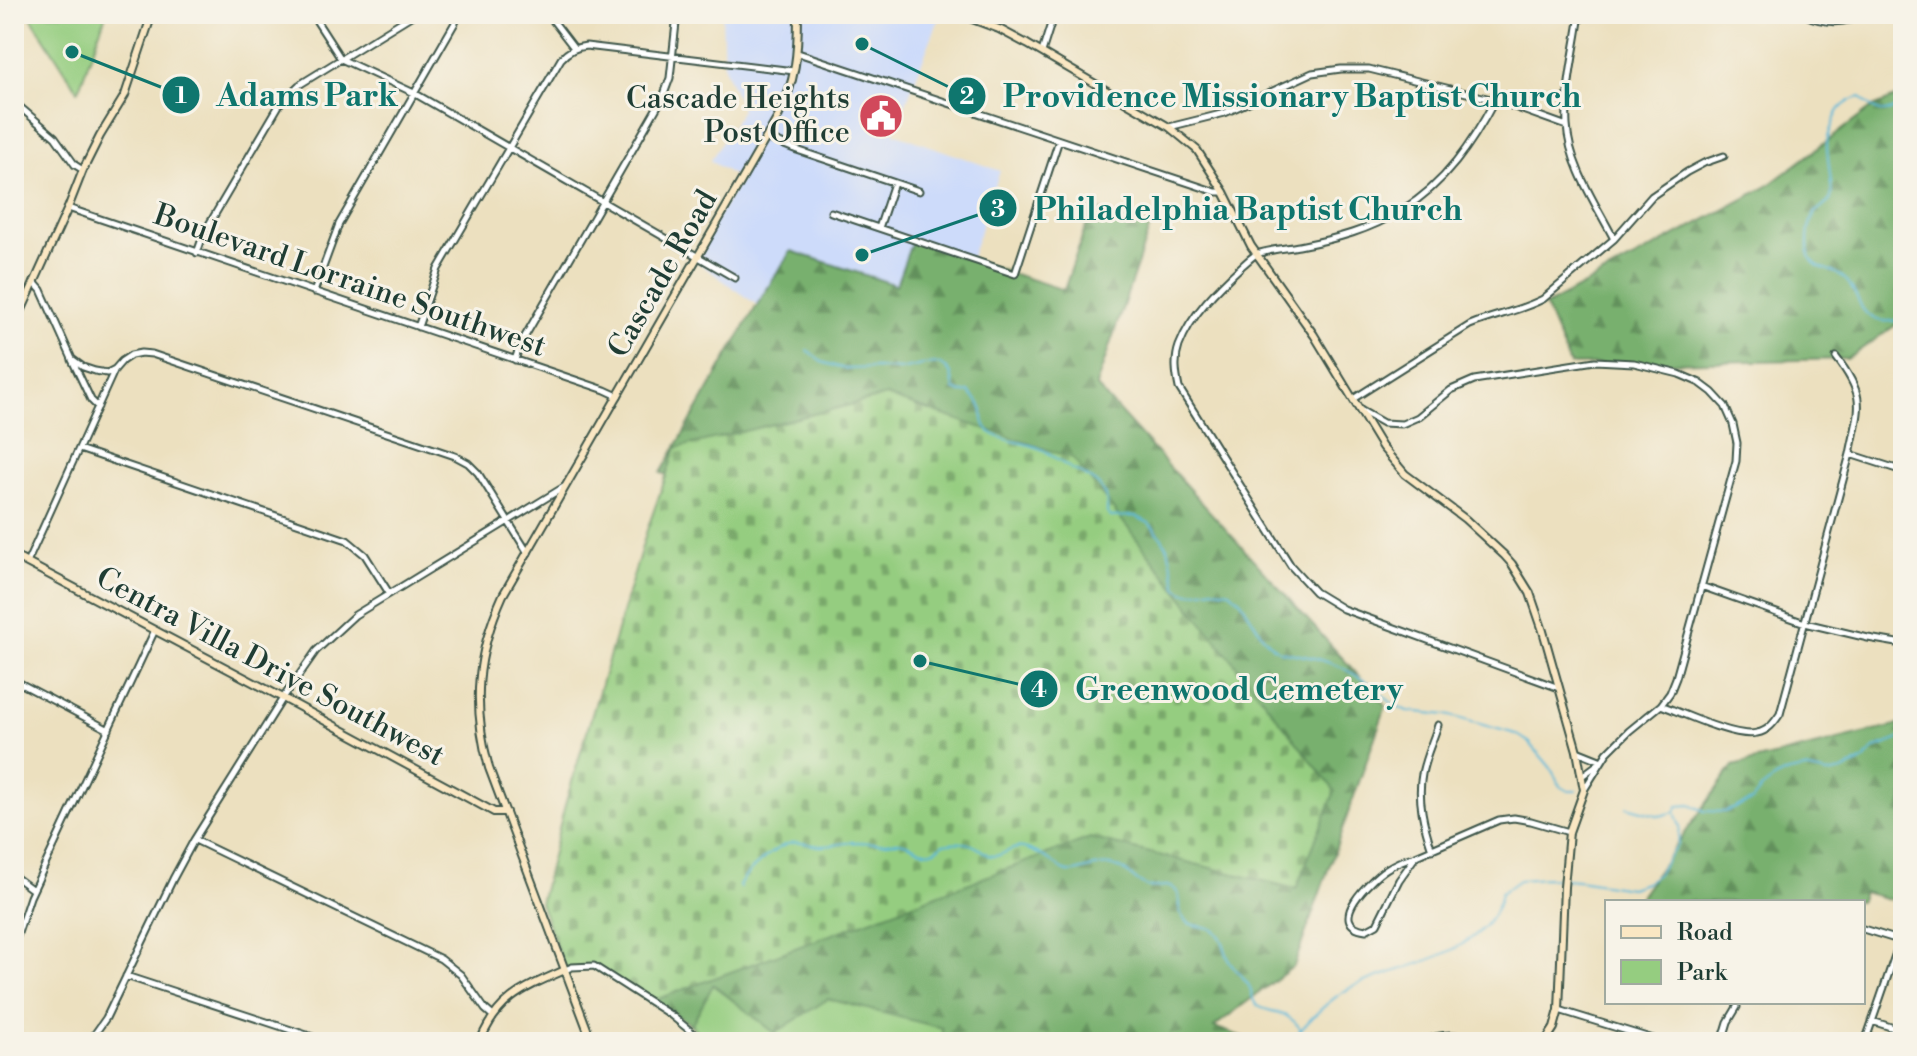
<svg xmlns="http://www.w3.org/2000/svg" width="1917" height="1056" viewBox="0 0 1917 1056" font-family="'Libre Bodoni',serif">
<defs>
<pattern id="forest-firs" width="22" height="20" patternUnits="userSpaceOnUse" patternTransform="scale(2)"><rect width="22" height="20" fill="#78b06e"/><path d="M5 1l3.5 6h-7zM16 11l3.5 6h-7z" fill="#62905b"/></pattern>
<pattern id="cemetery-stones" width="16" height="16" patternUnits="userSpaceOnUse" patternTransform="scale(2)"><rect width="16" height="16" fill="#95cd80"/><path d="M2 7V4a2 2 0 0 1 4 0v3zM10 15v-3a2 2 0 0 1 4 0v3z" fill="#79a86a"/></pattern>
</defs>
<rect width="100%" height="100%" fill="#f7f3e8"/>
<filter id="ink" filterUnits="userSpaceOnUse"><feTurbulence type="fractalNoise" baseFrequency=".0125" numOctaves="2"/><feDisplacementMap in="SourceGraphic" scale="16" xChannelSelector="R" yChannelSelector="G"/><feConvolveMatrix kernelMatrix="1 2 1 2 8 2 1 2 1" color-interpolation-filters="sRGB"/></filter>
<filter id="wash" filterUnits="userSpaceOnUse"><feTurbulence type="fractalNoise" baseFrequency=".006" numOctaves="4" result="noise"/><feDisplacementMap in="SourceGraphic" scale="32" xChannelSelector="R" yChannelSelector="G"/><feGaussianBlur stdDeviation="1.8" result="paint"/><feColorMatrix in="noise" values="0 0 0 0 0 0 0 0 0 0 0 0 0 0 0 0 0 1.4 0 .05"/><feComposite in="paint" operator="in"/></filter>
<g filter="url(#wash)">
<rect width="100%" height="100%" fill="#ece0bf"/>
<path fill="#cddbfa" d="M722,14H941L894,133L1000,171L970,260L896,285L791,251L757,305L692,258L741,180L710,161L742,110L724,67Z"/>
<path fill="url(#forest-firs)" stroke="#4c7651" stroke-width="2" d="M1903,95V320L1847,359L1570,365L1545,306L1766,187L1873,107Z
M1092,208L1150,227L1096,386L1386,706L1294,966L1214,1027L1257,1042H942L941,1028L828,999L775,1034L714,985L691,1025L635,989L865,539L661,473L757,305L791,251L896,285L912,241L1064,290Z
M1903,724V903L1863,892L1859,902H1636L1733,766Z"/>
<path fill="url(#cemetery-stones)" stroke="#5a855a" stroke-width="2" d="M886,396L1073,458L1335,791L1296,889L1090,838L650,1002L594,966L565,970L540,903L565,805L647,530L676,448Z"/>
<path fill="#95cd80" stroke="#5a855a" stroke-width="2" d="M29,14H106L78,91Z
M713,985L775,1033L828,999L942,1028V1042H706L691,1025Z"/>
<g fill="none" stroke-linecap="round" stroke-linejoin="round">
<path stroke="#5ab8d9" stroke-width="2" d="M1903,95C1900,99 1899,103 1896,107C1885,118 1868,107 1861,97C1854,98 1845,103 1840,109C1836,114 1827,137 1827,143C1826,154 1834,191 1831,198C1828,205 1823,206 1818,210C1808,217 1806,245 1810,256C1814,270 1835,269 1845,279C1857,290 1857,310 1873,318C1883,324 1892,320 1903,320
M807,350L822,362L845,369L877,368L900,370L923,365L939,364L946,368L951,374L954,390L961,393L969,392L980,404L983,411C979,443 1018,439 1039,448C1049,452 1057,459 1065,465C1087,478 1109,482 1107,513L1111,517L1135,516L1149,523L1160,535L1168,548L1177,587L1183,592L1191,593L1214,589L1230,591L1241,601L1262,635L1273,647L1280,651L1319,659L1341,667L1369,683L1393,704L1407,711L1447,715L1516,734L1529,742L1550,767L1561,787L1568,791H1576
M1627,807L1660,816L1675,812L1678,806L1690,805L1705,811L1725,812L1752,801L1762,788L1775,778L1789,772L1805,769L1828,774L1843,771L1864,760L1875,748L1897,740L1903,736
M740,888L739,886C748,870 774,847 791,843C801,841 812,846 822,846C833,846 843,843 853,842C862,842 870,843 878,843C885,844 891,842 897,842C914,842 927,862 943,844C955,842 967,841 978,848C980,849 986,854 988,855C1001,860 1010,845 1023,848C1032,850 1043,856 1051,861C1056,864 1060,869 1065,871C1078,877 1096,859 1119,868C1130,872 1139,886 1149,887C1159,889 1169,881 1177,892C1183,901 1176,912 1185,920C1195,930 1207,922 1218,934C1225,942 1225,953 1230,962C1235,971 1244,977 1249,986C1252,991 1252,999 1255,1003C1263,1014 1287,1007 1301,1030
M1290,1042C1308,1022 1326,1001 1350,988C1397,965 1490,957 1501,893L1519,880L1547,878L1578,880L1630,888L1645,883L1658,874L1666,860L1678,845L1680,827L1675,812"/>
</g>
</g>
<g filter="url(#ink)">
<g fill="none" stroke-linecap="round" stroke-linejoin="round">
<g stroke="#3e5549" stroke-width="9">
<path id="street" d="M312,14L341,59L414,93L735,278
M548,14L574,48
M1580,14C1575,50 1565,88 1567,125C1569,165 1596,204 1614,239
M1803,14C1824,24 1846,24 1867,14
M1042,52L1054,14
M798,53L1216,192H1224
M1495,100C1472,144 1445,184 1402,210C1370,230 1336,239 1299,246C1288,248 1266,250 1257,254C1252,256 1247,262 1243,265C1218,288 1191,314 1179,346C1174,360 1176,374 1179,388L1291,566L1315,592L1343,609L1559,688
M14,102L55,137L75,165L83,170
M1169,127L1225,113L1312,73L1341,69H1369L1495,100L1567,126
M767,138L797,150L919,191
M68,208L605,390L618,396
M831,212L1015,274L1059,140
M879,228L894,183
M197,253L204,233L281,102L299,85L414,14
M34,282L41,290L72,359L83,367L95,371L107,373L115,369L122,361L131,355L141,353L152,354L455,456L468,463L478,473L528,553
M314,292L339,224L460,14
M418,327L438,269L561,59C568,51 575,47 586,46L794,71
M72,360L91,400L98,407
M515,360L520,345L663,97L670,78L677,14
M1353,399L1470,325C1494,315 1520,311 1543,299L1614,239L1652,196L1687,172L1704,163L1724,156
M1360,410L1383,423L1402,424L1418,417L1451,390L1474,380L1595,361L1634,363L1679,374L1700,383L1712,392L1725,406L1733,424L1737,443L1736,461L1676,678L1670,693L1661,705L1629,731L1607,753L1584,790
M79,449L347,540L365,555L389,593
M1850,454L1903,471
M1903,553C1896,557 1896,565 1903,568
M27,563L114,371
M1701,586L1805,623L1868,638L1903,644
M14,680L109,730
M1661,705C1682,713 1737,739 1757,733C1768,731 1774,723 1780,714L1850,454C1859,407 1868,399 1836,357
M1577,751L1602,761
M1582,776L1598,764
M195,840L441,959L461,975L485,1009L493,1016
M1432,850C1424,826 1417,799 1422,774C1425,757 1433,741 1438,725
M1416,856C1405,859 1395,863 1386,869C1371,879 1324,924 1366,930L1377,924L1399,880L1416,856L1499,820L1514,818L1531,821L1569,832
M14,876L33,890
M1863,929L1902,941
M14,945L30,897L155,630
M565,970L572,967L594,966L672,1016L704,1042
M126,976L328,1042
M1559,1010L1663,1042
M1872,1021L1903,1031
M89,1042L106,1018L173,879L194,840L283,698L316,651L355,615L564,487
M1423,1042C1442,1032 1463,1034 1482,1042
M1722,1042L1728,1022L1737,1007
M1865,1042L1900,941"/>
</g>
<g stroke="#3e5549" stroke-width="10">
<path id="secondary" d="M959,14L999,29L1027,44L1169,127L1197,150L1224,192L1251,246L1314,335L1382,447L1405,474L1465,519L1504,555L1512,564L1530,593L1543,631L1577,751L1584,790L1569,832L1564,887L1559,1010L1554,1028L1545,1042
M14,327L68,208L83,170L100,136L125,95L152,14
M14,556L283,698L494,812H506
M480,1042C497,998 524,988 565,970
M592,1042L489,768C472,705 476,655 503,595L778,117C796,81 798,53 798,14"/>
</g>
<use href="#street" stroke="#fff" stroke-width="5"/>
<use href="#secondary" stroke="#fae7c3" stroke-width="6"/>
</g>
</g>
<defs>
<g id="civic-disc" transform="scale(2.3)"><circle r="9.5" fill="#d1495b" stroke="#f7f3e8"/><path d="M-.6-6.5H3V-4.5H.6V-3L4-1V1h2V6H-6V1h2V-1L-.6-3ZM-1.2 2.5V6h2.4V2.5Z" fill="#fff"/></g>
</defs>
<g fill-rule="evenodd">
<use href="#civic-disc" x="881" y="116"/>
</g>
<g text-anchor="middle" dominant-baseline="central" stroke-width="6" stroke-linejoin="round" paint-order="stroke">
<g font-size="30" fill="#1f3d34" stroke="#f7f3e8" text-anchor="end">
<text x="850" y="99">Cascade Heights<tspan x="850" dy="34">Post Office</tspan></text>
</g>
<g font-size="30" fill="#1f3d34" stroke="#f7f3e8">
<text transform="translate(663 274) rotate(-60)">Cascade Road</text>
<text transform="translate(350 281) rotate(19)">Boulevard Lorraine Southwest</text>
<text transform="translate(270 667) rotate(28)">Centra Villa Drive Southwest</text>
</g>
</g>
<path fill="none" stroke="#0f766e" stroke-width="3" d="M72 52L181 95M862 44L967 96M862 255L998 208M920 661L1039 689"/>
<g fill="#0f766e" stroke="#f7f3e8" stroke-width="3">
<circle cx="72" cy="52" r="8"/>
<circle cx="862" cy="44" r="8"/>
<circle cx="862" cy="255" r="8"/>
<circle cx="920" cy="661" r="8"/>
<circle cx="181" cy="95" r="20"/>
<circle cx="967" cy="96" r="20"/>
<circle cx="998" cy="208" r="20"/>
<circle cx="1039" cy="689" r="20"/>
</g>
<g font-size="24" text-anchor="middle" font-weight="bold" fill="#fff">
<text x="181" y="103">1</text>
<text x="967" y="104">2</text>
<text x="998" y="217">3</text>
<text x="1039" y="697">4</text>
</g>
<g font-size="32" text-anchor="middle" font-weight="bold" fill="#0f766e" stroke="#f7f3e8" stroke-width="6" stroke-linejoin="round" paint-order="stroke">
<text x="307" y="106">Adams Park</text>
<text x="1292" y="107">Providence Missionary Baptist Church</text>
<text x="1248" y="220">Philadelphia Baptist Church</text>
<text x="1239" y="700">Greenwood Cemetery</text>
</g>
<rect width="1917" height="1056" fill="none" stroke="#f7f3e8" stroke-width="48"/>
<rect x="1605" y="900" width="260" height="104" fill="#f7f3e8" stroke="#a1aaa0" stroke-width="2"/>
<rect x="1621" y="926" width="40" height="12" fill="#fae7c3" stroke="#a1aaa0" stroke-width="2"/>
<text x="1677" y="940" font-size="24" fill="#1f3d34">Road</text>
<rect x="1621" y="960" width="40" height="24" fill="#95cd80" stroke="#a1aaa0" stroke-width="2"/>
<text x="1677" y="980" font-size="24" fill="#1f3d34">Park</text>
</svg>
